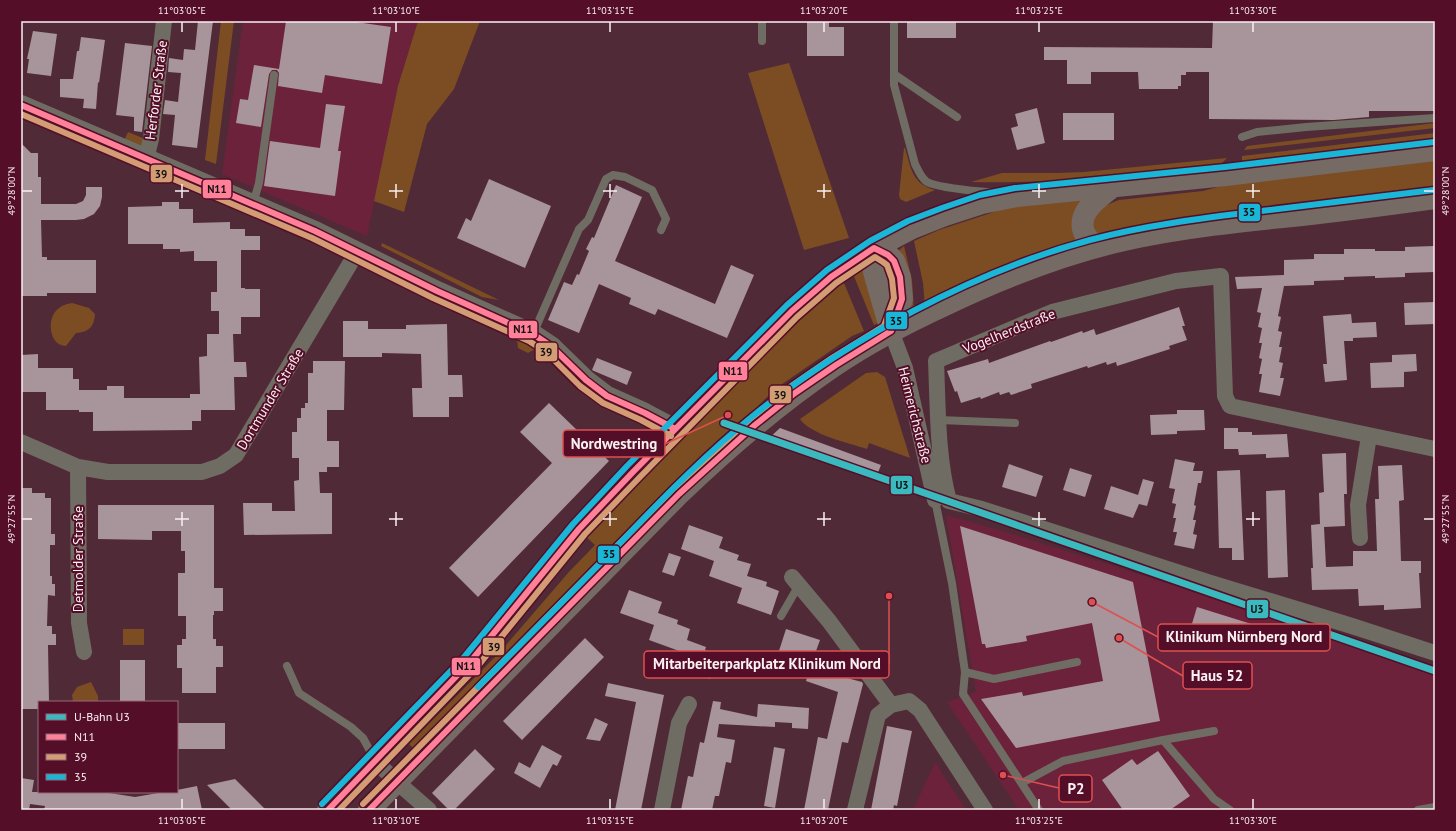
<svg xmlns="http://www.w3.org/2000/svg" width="1456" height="831" viewBox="0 0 1456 831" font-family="'PT Sans',sans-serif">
<rect width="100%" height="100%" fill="#512a37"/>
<path fill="#6c223a" d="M243,21H418L398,86L367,236L222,174Z
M946,515L1013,534L1435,669V810H1019L947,702L976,692Z
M935,762L966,810H913Z"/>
<path fill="#7c4d23" d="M221,21H234L216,164L205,160Z
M418,21H480L454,89L427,124L404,212L374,201L398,86Z
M789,63L849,238L804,250L748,73Z
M1435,123V128L1244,150L1247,146Z
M128,132L145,139L141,148L124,141Z
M1435,133V141L1245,163L1242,160V156Z
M904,148H905C911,168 912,184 935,190L906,202L900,199L899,195Z
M1435,157V191L1098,238L1091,220L1104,206L1119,200L1203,191L1243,180Z
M1227,158L1220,165C1137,174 1056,184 971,182L1002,173H1058L1084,172Z
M1097,195L1078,245L925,307L923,283L914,241L939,230L991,213L1010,206Z
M382,243L499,300L482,297L381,246Z
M904,246L912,280L914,311L910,312L898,251Z
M862,264L878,323L874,325L851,269Z
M841,276L864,331L852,336L775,389L674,490L417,752L409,744L501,651L568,573L595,545L584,535Z
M72,303L89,308L95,314C94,327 89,332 76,333L66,346C49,346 46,318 58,309C62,305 67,304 72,303Z
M517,339L535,349L528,353L518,348Z
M877,372L885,377L910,458L869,443L867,449C849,443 811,435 800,419L866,373Z
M123,629H144V645H123Z
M91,682L98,696V702H73L72,695L77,687Z"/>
<path fill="#a8949b" d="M198,21H213L197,148L172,145L175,115L163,114L165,100L178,102L181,73L168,72L169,58L183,60L184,49L195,50Z
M286,21H349L391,27L382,84L325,75L322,93L278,86L279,73L277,70H272L269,74L261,127L236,123L240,99L248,100L254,65L279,69Z
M807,21H829V27H844V56H807Z
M907,21H956V38H907Z
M1213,21H1435V111H1369V117L1334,120L1209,119V72H1186V75H1181V86H1178V89H1139L1138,72H1091V84H1067V60H1044V47L1212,48Z
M33,31L57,34L51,76L27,73L29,59H27Z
M81,37L105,40L99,83L98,82L96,109L83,108L84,99L60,97V79H73L77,51H79Z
M125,43L152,46L142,132L134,131V117L116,115Z
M326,104L345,106L338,151H341L335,196L264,186L270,141L320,148Z
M1037,108L1045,143L1017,150L1011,128L1018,126L1015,114Z
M1063,113H1114V140H1063Z
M21,143L31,153H38V177H41V204H76L83,201L86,195V187H102V197L100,206L94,214L84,219L76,220H41L42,257H47V260H96V293H47V296H21Z
M489,179L551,206L525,268L457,238L466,218L471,221Z
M616,185L642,197L615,261L715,304L731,265L754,275L727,338L658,309L655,315L629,304L631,298L599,284L579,333L548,320L564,282L572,285L577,274L579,275L589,251L586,249L592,237L594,238Z
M162,202H179V209H193V223L230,222V229H245V236H260V250H241V288H245V289H260V317H241V334H233L234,362H246L247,377H234L235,410H201V421H192V430L93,431V412H79V410H46V392H21V355L38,354V368H73V379H79V390H107V386H124V398H190V394H200L199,357L207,356V334H219V311H211V292H217V261H194V251L180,252V249H163V244H128V207L162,206Z
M1434,246L1435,272L1405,273V277L1375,278V276L1344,277V280L1314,281V285L1284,286L1278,316L1281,317L1278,331L1282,332L1279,347H1282L1279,362L1283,363L1280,378H1284L1280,396L1259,392L1262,374H1259L1262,359L1259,358L1262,343H1259L1262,328L1258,327L1261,313L1257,312L1262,288L1237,289L1235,277L1284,275V260L1314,259V254H1344V249H1375V251H1405V247Z
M1435,302V324L1405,325L1404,303Z
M1179,307L1185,326H1182L1187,340L1169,346L1170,349L1117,366L1116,362L1107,365L1106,362L1088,368L1087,366L1031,384L1032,388L1011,395L1009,392L1000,395L999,392L981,399L980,397L961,403L957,391L955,392L947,371L988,359L989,363L1050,341L1051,342L1082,331L1083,333L1094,329L1096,335Z
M1351,314L1352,323L1376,322L1377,337L1353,338V341H1344L1347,380L1325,382L1323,364H1327L1323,316Z
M343,321H368V329H406V325L447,324L448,375H462L463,397H449V417H413L412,388H422L421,354L382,353V357H343Z
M1416,354L1417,371L1404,372V387L1371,388L1370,363L1392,362V355Z
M597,358L632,372L627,385L594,371L592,370Z
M313,361H345L344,410H327V441H339V467H327V472H319L320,493H332V534L244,535L243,503H272V511H295L294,481L299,480V458H292V432H297V418H301V408H305V403H308V373H313Z
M549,403L609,461L478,597L449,568L552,463L520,432Z
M1177,410H1204L1205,430L1177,431V434L1151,435L1150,415L1177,414Z
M780,428L881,465L875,480L766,441Z
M1224,428H1238V432H1252V435L1287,434L1289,457L1266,458V454L1239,455L1238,449H1224Z
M1346,453L1347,494H1344L1345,526L1324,527L1326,567L1353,566V551H1377L1375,499H1379L1378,466L1402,465L1404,500L1399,501L1401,561H1421V573H1419L1421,608L1384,610V605L1359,606L1358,589L1312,590L1311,568H1313L1311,525L1320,524L1319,493L1324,492L1322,454Z
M1175,459L1195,463L1193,471H1203L1201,483H1198L1194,505L1196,506L1193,520H1196L1193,534L1197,535L1194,549L1174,545L1177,532H1173L1176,518H1173L1176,504L1172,503L1175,489L1169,488Z
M1009,464L1043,476L1036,497L1002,487Z
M1070,468L1092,475L1085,497L1063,490Z
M1240,470L1244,560H1232V548H1219L1217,471Z
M1143,479L1154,482L1147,506L1139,504L1133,518L1104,509L1111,486L1138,495Z
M21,488H32V493H45V498H51V534H55V545H50V576H52V584H55V596L48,595L47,626H52V634H56V645H48L49,702H39V709H22V703H21V644H22L21,619V594H22Z
M1285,490L1288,577L1268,578L1266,491Z
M98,505H214V588H223V611H214V615H213V639H216V646H223V667H216V693H182V668H177V645H182V639H186V616H178V573H185V551H181V531H152V540L98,539Z
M689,525L723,537L719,548L739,555L737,560L751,564L747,576L767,582L766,586L779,591L771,615L737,603L742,588L709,576L714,561L681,549Z
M960,526L1133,582L1160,721L1016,748L981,699L1022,692L1023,696L1103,681L1092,623L1026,636L1027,641L986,648L985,644H982Z
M669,553L681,557L674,576L662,572Z
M629,590L662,602L658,613L678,620L677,624L690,629L687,640L706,647L705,650L719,656L710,679L677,667L682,652L649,640L654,625L620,613Z
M1197,607L1261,627L1254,647L1243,643L1240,650L1202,637L1204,631L1191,627Z
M786,629L820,640L816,651L839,660L838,665L850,669L847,678L862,682L863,684L848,743L842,742L828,810H804L818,737L827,739L838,692L806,681L811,665L778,654Z
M585,638L604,657L522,740L503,721Z
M120,660H145V702H120Z
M608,683L664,695L641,810H615L636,702L605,696Z
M713,701L721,702L720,709L757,717L758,704L809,708L808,729L792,728V723L775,722V727L719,724L717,737L735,740L731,763L726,762L719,796H715L712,810H681L688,776L693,777L700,742L704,743Z
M595,718L608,724L600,741L586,739Z
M177,723H225V749H177Z
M887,726L912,731L908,750L897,806L894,805L893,810H871Z
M542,745L562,756L557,766L553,764L540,788L514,773L519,762L530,768Z
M774,747L785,749L775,808L764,806Z
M475,749L495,769L454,810H449L432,793Z
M1158,751L1190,796L1170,810H1123L1102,780L1132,759L1137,765Z
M21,778L34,780L32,792H103L135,797L164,792H177V790L197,786L202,810H44L45,806L30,804L29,810H21Z
M235,779L266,810H232L207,785Z"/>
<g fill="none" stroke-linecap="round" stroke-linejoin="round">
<path stroke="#6f6c64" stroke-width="8" d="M762,21V41
M894,21V85L915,164C918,170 921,178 927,182C941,189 979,191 995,193
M894,74L957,117
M1242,137L1257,132L1306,127L1435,118
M253,204L259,183L274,75
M533,334L579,229L588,220L606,179L613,175L625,177L652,190L666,219L661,230
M939,420L1015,423
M935,500L952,583L965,672L963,694L1039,810
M781,616L799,585
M287,666L299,693L351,727L363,738L375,760
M965,672L994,679L1077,662
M1163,740L1214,731
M1022,783L1063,761L1163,740L1214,799L1230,810
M1418,810L1435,807"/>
<path stroke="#6f6c64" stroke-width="16" d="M146,159L151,139L164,21
M891,331L905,368L935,500
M21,442L78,467L108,472H202L220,466L236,455L357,252
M1435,449L1230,406L1225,396L1221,276L1176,281L1052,312L936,361C938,406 937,458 949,501L982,509L1208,582L1352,626L1435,653
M78,467L79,623L84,652
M1360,538L1358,505L1369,436
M792,577L829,621L891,705
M375,761L397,782L429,810
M662,810L679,723L689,704
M855,810L878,715L891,705L909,701L920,710L985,810"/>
<path stroke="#6f6c64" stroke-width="20" d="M21,105L315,231L437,291L533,334L551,346L586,380L607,396L645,413L675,429"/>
<path stroke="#756a64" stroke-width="22" d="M1100,246C1091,243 1086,239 1083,229C1079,210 1099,198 1112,187
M874,248L888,255L894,261L900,277L902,299L891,331
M874,248V272L891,331
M328,810L471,661L523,599L579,529L633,472L792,311L831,277L874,248L912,228L945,215L982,203L1017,196L1226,175L1435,150
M369,810L679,494C727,448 778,404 834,366C869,342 908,322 947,304C1004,277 1062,254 1124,240C1183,227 1242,221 1302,215C1346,210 1391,204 1435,198"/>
<g stroke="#540e27" stroke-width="9">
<path id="bus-1" d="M21,105L315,231L437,291L533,334L551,346L586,380L607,396L645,413L675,429
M328,810L471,661L579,529L633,472L792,311L831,277L874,248L888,255L894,261L900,277L902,299L891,331L836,365L795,393L755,425L679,494L369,810"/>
</g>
<g stroke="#540e27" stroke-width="9">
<path id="bus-2" d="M21,114L312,238L433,298L529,341L546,352L580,386L603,403L641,420L671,436
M339,810L477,667L585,534L639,478L797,317L836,283L875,257L883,262L887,265L892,279L894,298L884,326L832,358L790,387L750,419L674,488L363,804"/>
</g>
<g stroke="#540e27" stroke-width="9">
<path id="bus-3" d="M478,687C527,638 575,589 624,539C665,496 707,453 754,415C849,339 972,272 1090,240C1146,225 1204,218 1261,211C1319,204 1376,197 1434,190
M322,804L465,656L573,524L627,466L787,305L827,270L870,241L908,221L942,208L980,195L1015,188L1225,167L1434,142"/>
</g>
<use href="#bus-1" stroke="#ff8098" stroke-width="6"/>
<use href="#bus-2" stroke="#d39c74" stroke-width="6"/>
<use href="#bus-3" stroke="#1ab6d8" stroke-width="6"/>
<g stroke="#540e27" stroke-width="10">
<path id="metro-1" d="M724,423L1435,671"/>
</g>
<use href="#metro-1" stroke="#3ababf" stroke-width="7"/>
</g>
<path fill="none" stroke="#f9f0f2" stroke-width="1.5" d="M182,22V32M396,22V32M610,22V32M824,22V32M1039,22V32M1253,22V32M182,184V198M396,184V198M610,184V198M824,184V198M1039,184V198M1253,184V198M22,191H32M175,191H189M389,191H403M603,191H617M817,191H831M1032,191H1046M1246,191H1260M1424,191H1434M182,512V526M396,512V526M610,512V526M824,512V526M1039,512V526M1253,512V526M22,519H32M175,519H189M389,519H403M603,519H617M817,519H831M1032,519H1046M1246,519H1260M1424,519H1434M182,799V809M396,799V809M610,799V809M824,799V809M1039,799V809M1253,799V809"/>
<g text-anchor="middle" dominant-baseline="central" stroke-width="4" stroke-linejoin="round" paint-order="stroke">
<g font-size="14" fill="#f9f0f2" stroke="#540e27">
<text transform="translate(156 90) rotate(-83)">Herforder Straße</text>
<text transform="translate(1009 331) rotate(-22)">Vogelherdstraße</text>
<text transform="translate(270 399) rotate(-59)">Dortmunder Straße</text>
<text transform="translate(915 415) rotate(76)">Heimerichstraße</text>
<text transform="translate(78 559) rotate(-90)">Detmolder Straße</text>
</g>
</g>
<path fill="none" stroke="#dd5050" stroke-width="1.5" d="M728 415L665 444M1092 602L1158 637M889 596L889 664M1119 638L1183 676M1003 775L1059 788"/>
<g fill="#dd5050" stroke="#540e27" stroke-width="1.5">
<circle cx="728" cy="415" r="4"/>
<circle cx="1092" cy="602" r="4"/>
<circle cx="889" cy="596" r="4"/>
<circle cx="1119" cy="638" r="4"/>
<circle cx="1003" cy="775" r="4"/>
</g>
<g fill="#540e27" stroke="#dd5050" stroke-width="1.5">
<rect x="563" y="430" width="102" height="27" rx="4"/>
<rect x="1158" y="624" width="172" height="27" rx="4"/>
<rect x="644" y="651" width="245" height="27" rx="4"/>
<rect x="1183" y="662" width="69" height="27" rx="4"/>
<rect x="1059" y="775" width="33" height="27" rx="4"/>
</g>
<g font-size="15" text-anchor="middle" font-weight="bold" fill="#f9f0f2">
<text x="614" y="449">Nordwestring</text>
<text x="1244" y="642">Klinikum Nürnberg Nord</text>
<text x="767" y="669">Mitarbeiterparkplatz Klinikum Nord</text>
<text x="1217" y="681">Haus 52</text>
<text x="1076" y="794">P2</text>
</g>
<g stroke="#540e27" stroke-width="1.5">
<rect x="150" y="164" width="23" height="19" rx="4" fill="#d39c74"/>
<rect x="202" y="179" width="30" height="20" rx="4" fill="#ff8098"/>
<rect x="1238" y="203" width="23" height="19" rx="4" fill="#1ab6d8"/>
<rect x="885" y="311" width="23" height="19" rx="4" fill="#1ab6d8"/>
<rect x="508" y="320" width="30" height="19" rx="4" fill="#ff8098"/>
<rect x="535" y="342" width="23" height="20" rx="4" fill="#d39c74"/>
<rect x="718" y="361" width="30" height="20" rx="4" fill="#ff8098"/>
<rect x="769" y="385" width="23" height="19" rx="4" fill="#d39c74"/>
<rect x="890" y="475" width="23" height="20" rx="4" fill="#3ababf"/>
<rect x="597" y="545" width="23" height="19" rx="4" fill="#1ab6d8"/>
<rect x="1246" y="599" width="23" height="20" rx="4" fill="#3ababf"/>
<rect x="482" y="637" width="23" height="19" rx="4" fill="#d39c74"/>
<rect x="451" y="657" width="30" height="19" rx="4" fill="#ff8098"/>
</g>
<g font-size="11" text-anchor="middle" font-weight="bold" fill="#111">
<text x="161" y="178">39</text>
<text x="217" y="193">N11</text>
<text x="1249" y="216">35</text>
<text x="896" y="325">35</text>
<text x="523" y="333">N11</text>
<text x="546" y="356">39</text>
<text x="733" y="375">N11</text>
<text x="780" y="399">39</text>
<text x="902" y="489">U3</text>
<text x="609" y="558">35</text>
<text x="1257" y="613">U3</text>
<text x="494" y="651">39</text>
<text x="466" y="670">N11</text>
</g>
<rect width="1456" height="831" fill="none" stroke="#540e27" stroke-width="44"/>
<rect x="38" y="701" width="140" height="92" fill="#540e27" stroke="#966878"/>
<rect x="46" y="714" width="20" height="6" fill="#3ababf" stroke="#966878"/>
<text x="74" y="721" font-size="12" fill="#f9f0f2">U-Bahn U3</text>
<rect x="46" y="734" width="20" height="6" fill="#ff8098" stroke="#966878"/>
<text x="74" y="741" font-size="12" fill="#f9f0f2">N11</text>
<rect x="46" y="754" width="20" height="6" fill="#d39c74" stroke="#966878"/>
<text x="74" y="761" font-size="12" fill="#f9f0f2">39</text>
<rect x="46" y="774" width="20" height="6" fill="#1ab6d8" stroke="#966878"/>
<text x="74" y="781" font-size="12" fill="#f9f0f2">35</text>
<rect x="22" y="22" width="1412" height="787" fill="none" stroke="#f9f0f2" stroke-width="1.5"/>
<g font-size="10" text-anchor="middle" fill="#f9f0f2">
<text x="182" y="14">11°03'05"E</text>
<text x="396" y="14">11°03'10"E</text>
<text x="610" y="14">11°03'15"E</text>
<text x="824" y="14">11°03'20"E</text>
<text x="1039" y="14">11°03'25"E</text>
<text x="1253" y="14">11°03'30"E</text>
<text transform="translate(11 191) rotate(-90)" y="4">49°28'00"N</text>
<text transform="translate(1445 191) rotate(-90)" y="4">49°28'00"N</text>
<text transform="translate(11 519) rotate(-90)" y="4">49°27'55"N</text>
<text transform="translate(1445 519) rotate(-90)" y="4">49°27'55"N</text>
<text x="182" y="824">11°03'05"E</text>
<text x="396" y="824">11°03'10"E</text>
<text x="610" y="824">11°03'15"E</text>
<text x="824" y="824">11°03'20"E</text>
<text x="1039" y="824">11°03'25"E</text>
<text x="1253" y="824">11°03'30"E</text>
</g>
</svg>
